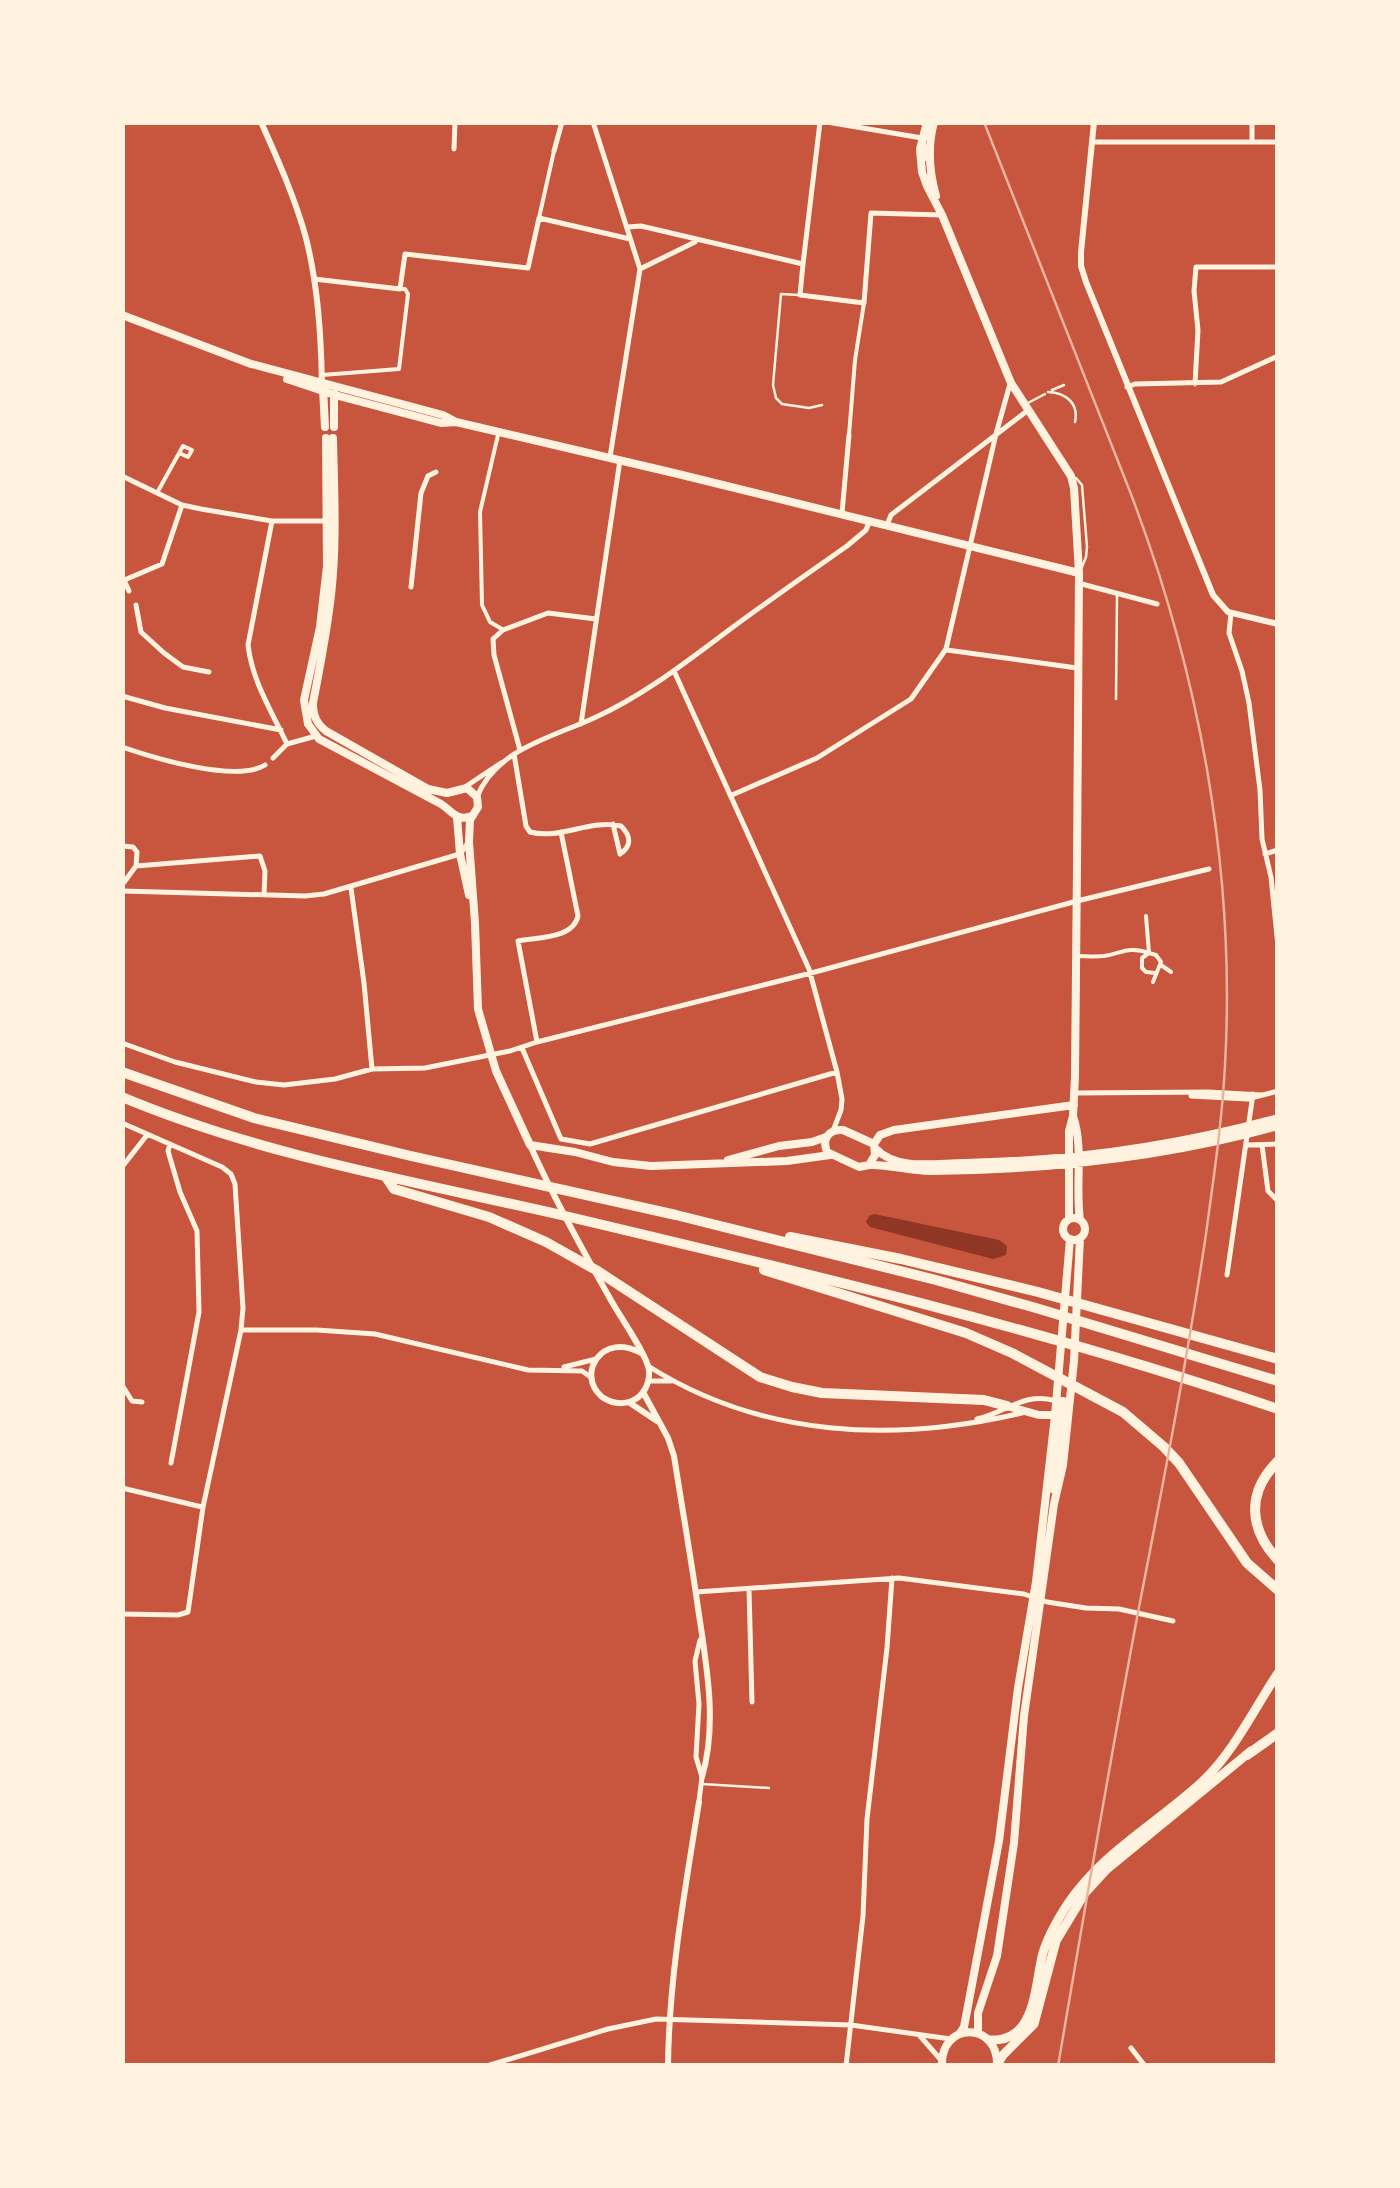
<svg xmlns="http://www.w3.org/2000/svg" width="1400" height="2188" viewBox="0 0 1400 2188" font-family="Ubuntu,sans-serif">
<rect width="100%" height="100%" fill="#c8553d"/>
<path fill="#8f3625" d="M874,1214L999,1240L1007,1246L1006,1255L993,1259L870,1227L866,1222L869,1216Z"/>
<g fill="none" stroke-linecap="round" stroke-linejoin="round">
<path stroke="#fff3e0" stroke-width="2.5" d="M799,295L781,294L773,385L776,398L782,404L809,408L822,405
M1052,390L1064,385
M1048,392C1066,393 1079,403 1075,422
M1026,404L1045,394
M1076,478L1082,485L1087,547L1086,557L1082,567
M1116,699L1117,595
M702,1784L769,1788"/>
<path stroke="#fff3e0" stroke-width="4" d="M539,218L554,151
M322,375L399,369L408,294L405,289H400
M498,435L480,512L482,605L490,622L502,629
M849,435L855,360L864,303
M157,493L183,446L192,450L188,457L179,453
M1076,956C1085,956 1095,957 1104,956C1122,953 1129,946 1149,953L1146,916
M1161,965L1171,972
M1153,982L1161,962L1156,955L1149,953L1142,958V968L1146,972L1155,973"/>
<path stroke="#fff3e0" stroke-width="5" d="M593,122L640,269L610,457
M827,122L922,138L927,159
M1092,142H1278
M1252,142V122
M454,149L455,122
M554,151L562,122
M628,227L641,226L803,264L820,122
M803,264L800,295L864,303L871,213L942,215
M640,269L695,242
M314,279L400,289L405,254L528,268L539,218L630,239
M1195,384L1198,330L1194,291L1196,267H1278
M1127,387L1135,384L1221,382L1278,356
M122,476L182,505L201,509L272,521H327
M842,513L849,435
M272,521L248,645C252,681 272,712 287,744L316,736
M887,525L891,515L1027,411
M124,580L129,591
M122,581L162,564L182,505
M1078,583L1157,604
M411,587L421,493L428,476L436,472
M136,605L141,632L164,653L183,667L209,672
M1231,613L1229,633L1242,671L1249,703L1260,790L1262,839L1271,877L1278,946
M947,650L1077,668
M674,671L809,969L837,1072L842,1099L841,1110L833,1131
M122,696L165,708L281,730
M581,724L620,460
M122,747C154,758 236,783 265,765
M520,750L494,655L493,639L503,630L548,613L596,619
M514,754L526,826L530,832C560,840 590,819 621,826C631,836 632,846 620,854
M273,758L287,744
M465,787L501,763
M732,795L817,758L911,699L946,649L996,434L1010,384
M477,797C496,749 553,737 594,718C643,696 686,662 729,630C768,601 807,574 847,546L866,530L870,520
M613,824L620,854
M122,846L133,847L137,852L136,866
M1265,854L1278,850
M136,866L260,856L265,871L264,895
M122,885L136,866
M351,888L364,983L372,1069
M122,891L305,896L324,894L460,854L468,843
M537,1042L518,941C538,937 573,939 578,916L561,832
M122,1043L175,1062L256,1082L284,1085L335,1079L372,1069L425,1068L510,1051L537,1042L815,972L1077,901L1209,869
M522,1048L561,1139L590,1144L837,1072
M1074,1093L1208,1092L1262,1095
M1191,1096L1247,1099L1278,1091
M122,1123L222,1167L231,1174L235,1184L243,1308L241,1330L203,1507L188,1612L178,1615L122,1614
M170,1144L168,1151L180,1192L197,1231L199,1312L171,1463
M1246,1145L1278,1144
M1262,1145L1268,1191L1278,1201
M122,1167L147,1135
M1227,1275L1253,1094
M241,1330H317L375,1334L528,1370L582,1371L592,1378
M648,1366C762,1438 894,1443 1022,1413
M564,1367L596,1359
M649,1381H671
M122,1385L132,1401L142,1402
M977,1419C1005,1413 1025,1391 1056,1401
M122,1488L202,1507
M749,1589L752,1702
M696,1592L899,1578L1024,1594L1047,1602L1086,1608L1119,1609L1173,1621
M699,1801L702,1777L696,1757L699,1704L695,1661L700,1640
M920,2036L941,2060
M1131,2048L1145,2066
M487,2066L608,2029L656,2019L851,2025L951,2039
M846,2066L863,1916L867,1819L887,1648L892,1578"/>
<path stroke="#fff3e0" stroke-width="6" d="M261,122C278,160 295,198 306,238C318,286 321,335 322,384
M1094,122L1081,252V266L1086,282L1213,595L1228,612L1278,624
M530,1145C554,1199 583,1251 612,1302C621,1318 647,1355 649,1370C650,1383 644,1396 632,1401C622,1405 611,1403 602,1397C575,1374 603,1331 641,1353
M643,1392L668,1438L674,1456C682,1507 691,1558 698,1608C706,1663 718,1723 702,1777
M630,1403L657,1421
M668,2066C669,1977 685,1890 699,1802"/>
<path stroke="#fff3e0" stroke-width="8" d="M927,122L920,149L922,172L927,186L942,215L1011,383L1071,476L1074,488L1079,573L1077,866L1075,1076L1073,1116L1069,1131V1219
M934,122C927,148 929,171 936,196
M122,315L251,364
M248,363L443,415L456,422L674,473L1079,573
M287,379L335,395L441,423L456,422
M323,388L325,427
M334,427V392
M326,438L327,566L320,627L304,700L308,724L319,739L441,804C452,811 457,822 472,816
M333,438C334,491 337,543 331,595C327,631 320,667 313,703C313,715 316,723 326,731L428,789L447,793L467,788L477,797L478,807L470,820L469,842L475,923L478,1009L496,1071L530,1145L575,1152L613,1162L651,1166L787,1161L830,1155
M457,817L460,854L469,895
M1073,1116C1084,1149 1075,1185 1080,1220
M843,1130L874,1144L875,1155L869,1165L859,1167L827,1152C822,1139 828,1129 843,1130Z
M874,1144L880,1135L894,1130L1074,1105
M876,1149C897,1171 936,1163 964,1163C1070,1161 1176,1146 1278,1118
M728,1160L779,1146L812,1142L826,1137
M869,1165C889,1164 909,1171 930,1171C1047,1170 1164,1158 1278,1126
M1063 1229a11 11 0 1 1 22 0a11 11 0 1 1-22 0Z
M1007,1406L1039,1415H1059
M1054,1490L1063,1401
M960,2033L964,2027L999,1841L1018,1688L1036,1582L1055,1416L1070,1239
M978,2033V2013L997,1956L1014,1843L1024,1716L1054,1504L1063,1465L1074,1361L1080,1238
M942,2066C940,2021 999,2021 997,2066"/>
<path stroke="#fff3e0" stroke-width="9" d="M989,2040C1037,2043 1034,1986 1043,1953C1048,1936 1058,1919 1067,1905C1102,1852 1158,1823 1203,1781C1235,1750 1254,1709 1278,1673
M997,2065L1003,2055L1034,2024L1056,1941L1085,1893L1107,1869L1251,1751"/>
<path stroke="#fff3e0" stroke-width="10" d="M122,1072L254,1118L411,1156L676,1215L936,1280L1036,1308L1278,1381
M122,1097C263,1156 413,1181 561,1215C802,1272 1043,1329 1278,1409
M386,1177L394,1189L489,1217L546,1242L596,1270L760,1377L792,1387L822,1393L984,1400L1007,1406
M790,1237L901,1259L1038,1292L1278,1359
M764,1270L966,1333L1012,1353L1123,1412L1164,1447L1179,1463L1247,1563L1278,1590
M1278,1461C1246,1493 1249,1529 1278,1560
M1247,1755L1278,1733"/>
<path stroke="#e9b49f" stroke-width="2.5" d="M984,122L1129,489C1199,671 1236,869 1225,1065C1222,1124 1213,1182 1205,1241C1187,1360 1164,1479 1141,1597C1111,1753 1085,1909 1058,2066"/>
</g>
<rect width="1400" height="2188" fill="none" stroke="#fff3e0" stroke-width="250"/>
</svg>
